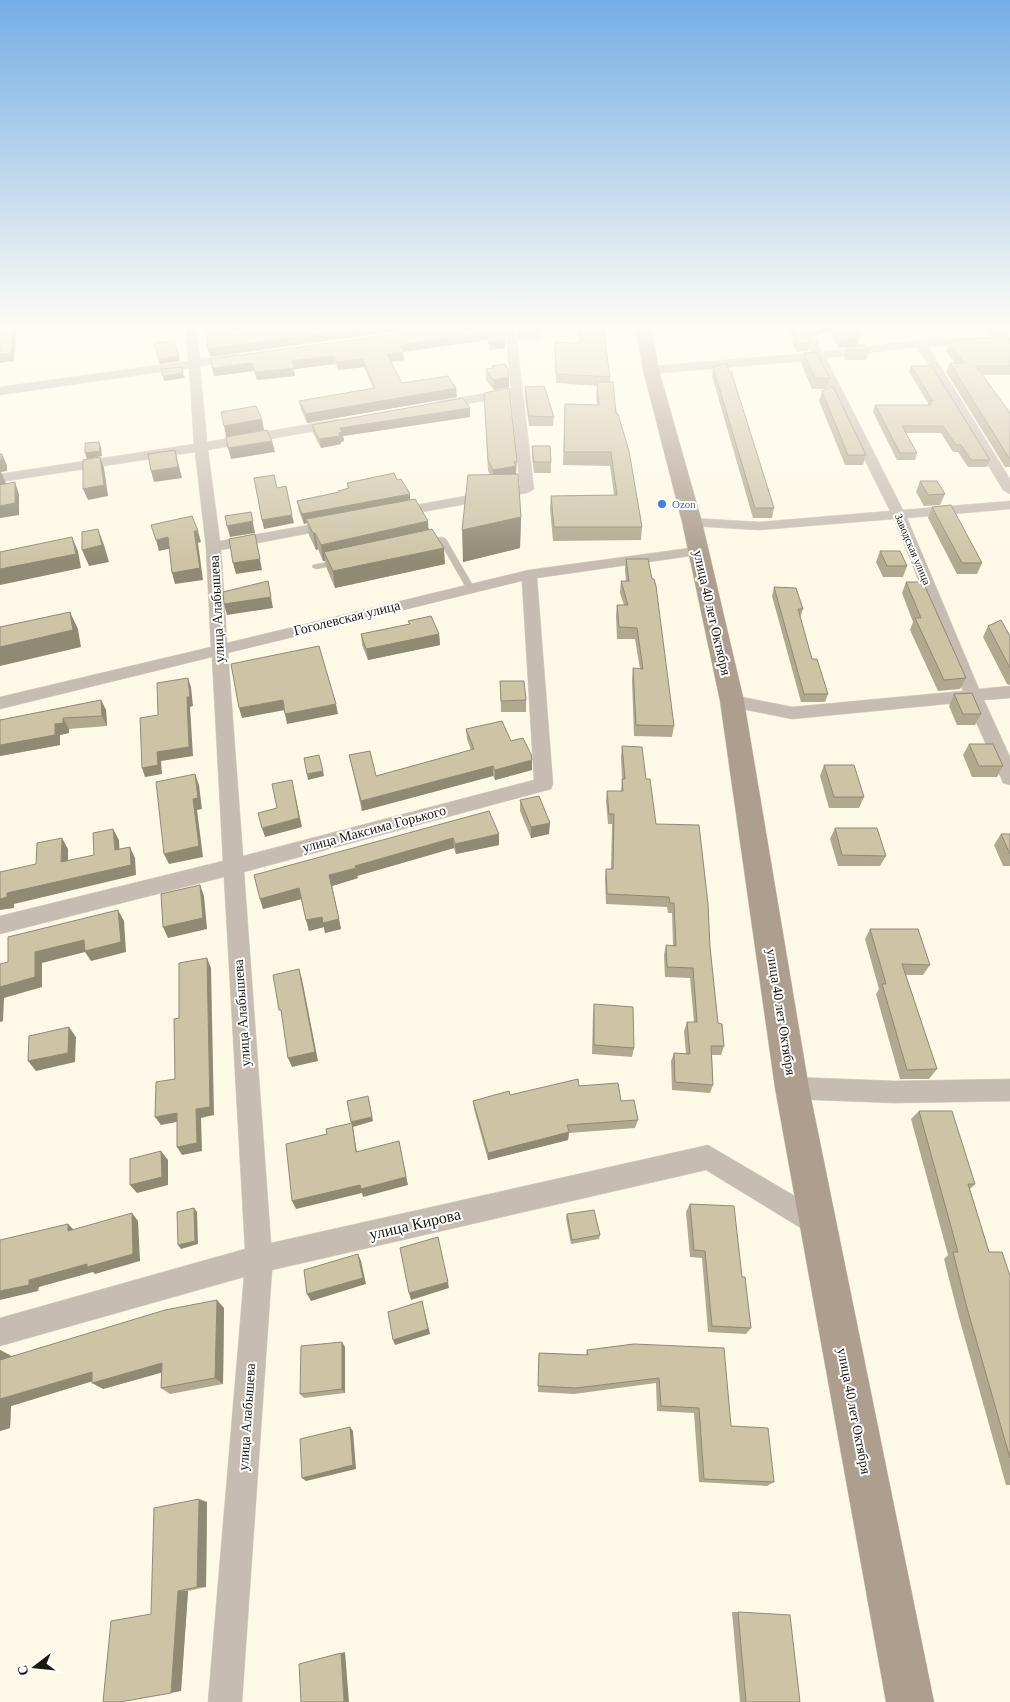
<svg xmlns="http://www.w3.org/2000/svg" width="1010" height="1702" viewBox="0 0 1010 1702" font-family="'Times New Roman',serif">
<rect width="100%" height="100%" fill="#fef9e6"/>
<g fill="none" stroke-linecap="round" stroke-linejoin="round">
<g stroke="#dad5c3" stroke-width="1">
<path id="lane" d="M442,537L446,539L475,589L474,591H468L440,542L426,544L422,542Z
M339,560H342V564L316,569L312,567L313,565Z"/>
</g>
<g stroke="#dad5c3" stroke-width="1">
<path id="street" d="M186,325H196L200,359L238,354L244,357L238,360L200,366L207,442L338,419L344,423L338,427L208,450L220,541L336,520L343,524L336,528L221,550L227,643L529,570L697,547L704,551L697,555L537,578L553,784L551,789L244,872L271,1243L708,1145L827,1215L831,1224L827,1233L818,1237L809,1233L706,1170L272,1270L242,1702H208L244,1277L0,1346V1318L245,1249L224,877L0,934V916L223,861L212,657L0,709V697L211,647L206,547L195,452L0,482V474L194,444L189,368L0,395V387L188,361ZM522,581L534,780L243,856L228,653Z
M505,325H515L534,489L527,493L394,517L389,516L387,513L394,509L520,486L511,396L438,409L432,405L438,401L511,389Z
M798,325H809L822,352L920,340L993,337L977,325H989L1010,337V345L1002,344L928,346L1010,479V494L1003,490L917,347L826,358L903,510L1010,501V509L907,518L979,689L1010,686V698L984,700L1010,757V785L1003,783L1001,778L967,702L792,719L732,707L726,705L723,701L726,697L732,695L792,707L963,691L894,519L759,530L692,526L685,522L692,518L759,522L890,511L815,360L651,374L645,370L651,366L811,353Z
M792,1077L895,1081L1010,1079V1101L895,1103L792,1099L783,1096L780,1088L783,1080Z"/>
</g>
<g stroke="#dad5c3" stroke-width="1">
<path id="secondary" d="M635,325H651L659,370L702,522L744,701L809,1088L934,1702H886L775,1088L720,701L682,522L643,370Z"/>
</g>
<use href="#lane" fill="#c6bcb1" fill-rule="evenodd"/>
<use href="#street" fill="#c6bcb1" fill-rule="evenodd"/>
<use href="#secondary" fill="#ad9e8e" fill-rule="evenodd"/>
</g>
<path fill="#b0a98f" d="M504,325L505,348L489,350L488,340L403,352L404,360L391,362L402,383L457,397L307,423L301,409L299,401L373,388L364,367L338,370L335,364L294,369L295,376L257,380L254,371L214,376L211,359Z
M516,325H539L540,340H519Z
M578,325H603L610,377V382L642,527L641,540L553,541L550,509L551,496L614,495L610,466L563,465L565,404L597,405L596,395L597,386L556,383L555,342L579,343Z
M787,325H803L810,343L808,351L797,352L792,342L793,338Z
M811,325H853L857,346L839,348L830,330L817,336Z
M959,338H1010V375H982L1010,413V467H1005L946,372L950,363H955L946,351L949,342H957Z
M847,347L869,350L866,360H845L844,358Z
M804,353L830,378L827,389H812L801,363Z
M911,366L990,460L987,467H968L958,452H953L941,433H906L917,453L915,460H897L873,412L875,405H928V403L909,372Z
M713,367L774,508L772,518H753L712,376Z
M486,369L509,377V387L494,390L486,380Z
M525,387L554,417L553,426H529L525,397Z
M822,391L866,455L863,465H845L819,401Z
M484,393L517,462L516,474L521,517L520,548L463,562L490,474L488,471Z
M470,408V417L343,436L344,441L341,442V444L321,448L313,433L312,425Z
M532,446L551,462V473H534L532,457Z
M920,481L945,494L940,505L924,506L916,492Z
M347,483L410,500L429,529L445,564L335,588L327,569L325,561H323L318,549L316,550L309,535L307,523L304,524L299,511L297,501L339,493L338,491L348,489Z
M932,507L982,563L977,574H957L928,518Z
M880,551L907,566L903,577H883L876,562Z
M626,559L674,726L672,737L634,736L632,680L633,668L640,669L635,639H617L616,616L617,605H624L620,593L621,581H626L625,570Z
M906,582L966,678L960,689L938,691L910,630L913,622L902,593Z
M774,587L803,609L800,618L812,659L828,694L825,702H801L772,596Z
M408,621L439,634L440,645L368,660L362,645L361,634L409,624Z
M988,626L1010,636V685L1007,684L983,637Z
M500,681L526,700V712H501Z
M954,694L981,714L975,725H957L949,706Z
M101,700L106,710L107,726L69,729V733L60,735V745L0,756V720Z
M466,729L511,741L532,770L495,780L493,776L362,811L349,755L376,776L471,750L467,739Z
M969,744L1003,766L997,777H972L963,755Z
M622,746L646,779L656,824L710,947L718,1023L724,1046L721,1055H712L713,1085L710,1093L672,1090L671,1061L674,1053L686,1054L684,1031L687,1022H694L690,978L665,977L664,955L666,945L673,946L672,913H668L667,907L606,904L605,879L606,869H611L612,824H608L606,801L607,791H621L622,779L621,757Z
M824,765L864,797L859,808H829L820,776Z
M520,800L549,834L531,838L520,811Z
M489,811L499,845L456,854L454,848L357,876L358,878L332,886L341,929L325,933L324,927L309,931L301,899L263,909L260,899Z
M835,828L886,856L880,866H838L830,839Z
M1001,834H1010V866H1003L994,845Z
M870,929L930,965L923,975H906L937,1069L929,1079H900L876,994L879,989L865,939Z
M594,1004L634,1048L632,1057L592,1054L593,1014Z
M579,1086L621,1101L638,1120L635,1128L569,1133L568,1140L488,1160L474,1109L473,1101Z
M919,1111L975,1184L970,1189L989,1252L1010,1276V1485H1006L958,1314L944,1259L948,1255L911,1119Z
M690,1204L742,1277L751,1328L746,1334L708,1332L702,1258L690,1257L686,1212Z
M567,1214L600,1235L599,1239L571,1244L566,1218Z
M224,1308L223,1384L170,1394L161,1388L162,1372L103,1389L92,1381L11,1406L10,1428L0,1431V1350L12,1356Z
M634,1344L731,1426L774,1482L767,1486L699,1482L694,1413L657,1411L656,1383L574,1394L538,1392L539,1353L586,1355L587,1350Z
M345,1347V1393L304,1398L300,1394Z
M207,1502L206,1587L188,1591L181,1691L151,1614Z
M732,1612H738L800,1702H740Z"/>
<path fill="#908974" d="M13,325H17L14,361L0,363V354Z
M159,325H185L184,327L160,329Z
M385,325H442L210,357L208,349Z
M825,325H831L830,330L817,336L819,328Z
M487,332L488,340L400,352V345Z
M860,337L857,346L839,348L841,340Z
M505,340V348L489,350V342Z
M403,352L404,360L388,362L387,354Z
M179,356L180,361L160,364L158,359Z
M334,356L335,364L294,369L295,376L257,380L255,372L292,361Z
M363,359L364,367L338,370L337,362Z
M252,363L254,371L214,376L212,368Z
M183,373L185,378L164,381L163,376Z
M509,377V387L494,390L493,380Z
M456,388L457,397L307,423L306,414Z
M470,408V417L343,436L344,441L341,442V444L321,448L319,439L339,433L340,428Z
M262,419L264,430L226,437L224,426Z
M272,441L275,452L231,459L228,448Z
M99,442L101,447L102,456L87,459L85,453Z
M175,450L182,478L154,482L151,471Z
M2,454L7,465V471L1,472L6,483L4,496L0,486V460Z
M100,457L104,468L108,496L88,500L83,489Z
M516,466V477L493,481V470Z
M15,482L19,494V515L0,518V506Z
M410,494V504L306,519L307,523L304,524L302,514Z
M251,512L255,533L230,537L227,526Z
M292,515L294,523L264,529L262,520Z
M521,517L520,548L463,562L462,530Z
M428,521L429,538L324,552L325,561H323L321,545Z
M98,529L104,545L109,562L89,566L82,550Z
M194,531H198L201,542L198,543L203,580L175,584L172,573Z
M313,533H315L318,549L316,550Z
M255,534L262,570L236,574L233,563Z
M72,537L78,551L81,568L0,585V569Z
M168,537L172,548L159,551L156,540Z
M444,548L445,564L335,588L333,571Z
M268,581L273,608L227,615L224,604Z
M70,612L78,629L81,647L0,666V647Z
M439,634L440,645L368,660L366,649Z
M188,678L191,687L193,706L190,707L193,756L161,761L162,774L145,777L142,768L157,752L187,697Z
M101,700L106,710L107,726L102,716Z
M283,700L285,710L242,718L239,708Z
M336,704L338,714L287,724L285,714Z
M63,718L69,729V733L60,735V745L0,756V745L55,724Z
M532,760V770L495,780V770Z
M493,766V776L362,811L361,801Z
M323,771L324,776L308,780L307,774Z
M195,774L199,785L202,809L197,810L203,857L169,864L164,854L193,799Z
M292,780L302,827L265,837L262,828L299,818Z
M550,823L549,834L531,838V827Z
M113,829L119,840L120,861L115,850Z
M499,834V845L456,854L455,844Z
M62,838L68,849V873L61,862Z
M453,838L454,848L357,876L358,878L332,886L341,929L325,933L324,927L309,931L306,920L329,875L355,866Z
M130,847L135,858L136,875L14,904V908L0,910V899L7,893Z
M200,885L204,896L207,929L168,938L163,927Z
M299,888L302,899L263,909L260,899Z
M118,910L124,921L126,952L91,961L85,952L42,963V987L4,998L3,1021L0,1022V987L35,952Z
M207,958L211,968L214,1115L201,1118L202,1151L182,1155L177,1147L196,1109Z
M299,969L302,979L318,1061L292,1067L288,1058Z
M69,1027L76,1037L75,1062L36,1071L28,1061Z
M369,1100L373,1121L353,1127L358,1160L356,1152L351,1122Z
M177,1113L182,1121L161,1125L155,1117Z
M569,1132L568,1140L488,1160V1153Z
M399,1141L408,1185L363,1197L362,1193L296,1209L292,1201Z
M161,1151L168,1160V1185L137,1193L130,1185Z
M194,1208L197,1212L198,1244L181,1249L178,1245Z
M132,1213L138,1221L140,1261L95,1274L93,1272L39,1287L38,1291L0,1300V1291L29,1280Z
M68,1224L76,1232L68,1231Z
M358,1254L361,1261L366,1284L311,1301L307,1294Z
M448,1282L449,1288L411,1300L409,1293Z
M217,1300L224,1308L223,1384L215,1378Z
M422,1301L430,1334L395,1345L393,1340Z
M342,1342L345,1347V1393L342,1389Z
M0,1350L13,1357L0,1360Z
M162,1363L171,1370L103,1389L92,1383Z
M92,1372L103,1378L11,1406L10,1428L0,1431V1399Z
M350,1427L353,1431L356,1469L306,1481L302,1478Z
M199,1499L207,1502L206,1587H197Z
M178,1591H188L181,1691L171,1693Z
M345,1652L349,1702H344L341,1653Z"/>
<path fill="#cdc4a6" stroke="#908974" d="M0,325H13L11,353L0,354Z
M311,325H385L208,349L206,332L228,330L229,335Z
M461,325H504L505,340L489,342L487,332L400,345L403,352L387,354L402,383L448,376L456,388L306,414L299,401L375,388L363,359L337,362L334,356L292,361L294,368L255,372L252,363L212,368L211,359Z
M518,325H539L540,332H519Z
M579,325H603L610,377L556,374L555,342L580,343Z
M792,325H803L810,343L799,344L794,333H796Z
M817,325H825L819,328Z
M834,325H853L860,337L841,340Z
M959,338H1010V366H976L1010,413V458H1009L950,363H964L949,342H961Z
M174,341L179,356L158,359L154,343Z
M866,345L869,350H848L847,347Z
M816,352L830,378H815L804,353Z
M727,363L729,371H731L774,508H755L713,367Z
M505,364L508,369L509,377L493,380L486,369L493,368L492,366Z
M911,366H932L990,460H971L961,445H956L943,426H902L917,453H900L875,405H931L929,401H933Z
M182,367L183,373L163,376L161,369Z
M597,382H613L616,414H618L629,451L642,527H554L551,496L617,495L611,452H564L565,404L599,405Z
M544,386L554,417L529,416L525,387Z
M833,386L866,455H848L822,391Z
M509,388L517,462H514L516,466L493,470L488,460L484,393Z
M463,398L470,408L340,428L342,432L339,433L340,436L319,439L312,425Z
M256,406L262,419L224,426L221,412Z
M267,430L272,441L228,448L226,437Z
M99,442L100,451L85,453V443Z
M532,446H550L551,462H534Z
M175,450L178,467L151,471L148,454Z
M0,454H2V460H0Z
M100,457L104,485L83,489V460Z
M394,473L397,480L401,479L410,494L302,514L297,501L339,492L338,491L349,488L347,483Z
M518,474L521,517L462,530L468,475Z
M274,475L277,488L286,486L292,515L262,520L254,478Z
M920,481H937L945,494L928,495Z
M15,482V503L0,506V485Z
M415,499L428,521L321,545L315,533H313L306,519Z
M951,505L982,563H962L932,507Z
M251,512L253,521L227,526L225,516Z
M192,516L198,531H194L200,568L172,573L168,537L156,540L151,525Z
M98,529L102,545L82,550V532Z
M432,529L444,548L333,571L324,552Z
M255,534L260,559L233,563L229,539Z
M72,537L76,554L0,569V552Z
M880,551H900L907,566H887Z
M626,559H648L652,579H654L656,586L674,726L636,725L633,668L643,669L637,628L619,627L617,605H628L621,581H629Z
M268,581L271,597L224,604L223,592Z
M906,582H923L966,678L944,680L915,618H921Z
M774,587L796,588L803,609H798L812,659H817L828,694H804Z
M70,612L73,630L0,647V627Z
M431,616L439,634L366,649L361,634L410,624L408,621Z
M1001,620L1010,636V668L988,626Z
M319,646L336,704L285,714L283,700L239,708L231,664Z
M188,678L190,697H187L189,747L157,752L158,765L142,768L140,718L158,715L157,683Z
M500,681H524L526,700L501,701Z
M972,693L981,714H963L954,694Z
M101,700L102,716L63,718V723L55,724V735L0,745V720Z
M502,721L511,741L523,738L531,754L532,760L495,770L493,766L361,801L349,755L370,751L376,776L474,749L466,729Z
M969,744H993L1003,766H979Z
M622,746L642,747L646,779H650L656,824L699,825L708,904L710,947L718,1023L722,1024L724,1046H711L713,1085L675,1082L674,1053L690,1054L687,1022H697L693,968L667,967L666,945L676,946L674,903H670L669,897L607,894L606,869H613L614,814H609L607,791H623L622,779H625Z
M319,755L323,771L307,774L304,758Z
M824,765H854L864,797H834Z
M195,774L198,798L193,799L199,846L164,854L156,782Z
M292,780L299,818L262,828L258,813L277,808L272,784Z
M539,796L550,823L531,827L520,800Z
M489,811L499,834L455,844L453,838L355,866L356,868L329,875L339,919L323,923L322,917L306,920L299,888L260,899L254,875Z
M835,828H877L886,856L842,855Z
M113,829L115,850L130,847L131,865L7,893V897L0,899V872L36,864L37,843L62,838L61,862L94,855L93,833Z
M1001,834H1010V854Z
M200,885L203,918L163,927L161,894Z
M118,910L121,942L85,951L84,940L35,952V977L0,987V964L8,962V937Z
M870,929H918L930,965L902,964L937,1069L907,1070L882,984H886Z
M207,958L210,1107L196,1109L197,1143L177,1147V1113L155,1117L156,1082L175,1079L174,1019L179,1018V963Z
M299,969L315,1052L288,1058L281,1010H279L273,975Z
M594,1004L633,1007L634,1048L594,1045Z
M69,1027L68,1053L28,1061L29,1036Z
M578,1079L579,1086L618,1083L621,1101L634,1100L638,1120L567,1125L569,1132L488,1153L473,1101L509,1091L510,1095Z
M368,1096L372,1117L351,1122L347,1101Z
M919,1111H952L975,1184H968L989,1252H1002L1010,1276V1458L967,1308L953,1252H958Z
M352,1123L356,1152L399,1141L406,1177L361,1189L360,1185L292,1201L286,1144L327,1134L326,1129Z
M161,1151L162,1177L130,1185V1159Z
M690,1204L734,1206L742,1277H745L751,1328L712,1326L705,1251L694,1250Z
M194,1208L195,1241L178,1245L177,1212Z
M594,1210L600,1235L572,1240L567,1214Z
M132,1213L133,1254L87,1267V1264L29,1280V1285L0,1291V1240L68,1224V1231Z
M438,1237L448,1282L409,1293L400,1248Z
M358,1254L363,1278L307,1294L304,1270Z
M217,1300L215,1378L161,1388L162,1363L92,1383V1372L0,1399V1360L165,1310Z
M422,1301L428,1329L393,1340L388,1312Z
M342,1342V1389L300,1394L301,1346Z
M634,1344L724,1348L731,1426L768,1428L774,1482L704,1479L699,1408L661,1406L659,1378L576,1388L538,1386L539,1353L588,1355L587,1350Z
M350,1427L353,1465L302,1478L300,1439Z
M199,1499L197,1587L178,1591L171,1693L120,1702H103L111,1621L151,1614L154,1508Z
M738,1612L790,1615L800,1702H746Z
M341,1653L344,1702H301L299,1664Z"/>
<linearGradient id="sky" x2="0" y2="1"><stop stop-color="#74aee6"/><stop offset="0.58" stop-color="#fffcf4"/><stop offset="1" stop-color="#fffcf4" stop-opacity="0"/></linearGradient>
<rect width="1010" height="563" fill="url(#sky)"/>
<circle fill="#3f7fe0" stroke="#fff" stroke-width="2" cx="662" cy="504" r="5"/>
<g text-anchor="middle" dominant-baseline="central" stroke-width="4" stroke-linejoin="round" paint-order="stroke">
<g font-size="11" fill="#366cbe" stroke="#fff" text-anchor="start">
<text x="672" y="504">Ozon</text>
</g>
<g font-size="11" fill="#1b180d" stroke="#fff">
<text transform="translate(913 549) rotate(67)">Заводская улица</text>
</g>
<g font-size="14" fill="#1b180d" stroke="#fff">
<text transform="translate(217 609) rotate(-93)">улица Алабышева</text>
<text transform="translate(712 613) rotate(77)">улица 40 лет Октября</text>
<text transform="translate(347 618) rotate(-14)">Гоголевская улица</text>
<text transform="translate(374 829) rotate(-15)">улица Максима Горького</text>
<text transform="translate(781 1012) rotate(81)">улица 40 лет Октября</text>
<text transform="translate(242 1013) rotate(-94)">улица Алабышева</text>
<text transform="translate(854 1411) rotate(79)">улица 40 лет Октября</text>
<text transform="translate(247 1417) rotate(-86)">улица Алабышева</text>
</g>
<g font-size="16" fill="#1b180d" stroke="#fff">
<text transform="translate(415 1224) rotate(-13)">улица Кирова</text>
</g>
</g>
<g transform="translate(35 1667) rotate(254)" stroke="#ffffff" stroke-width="4" paint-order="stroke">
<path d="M0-4L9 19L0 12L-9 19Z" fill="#1b180d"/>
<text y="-8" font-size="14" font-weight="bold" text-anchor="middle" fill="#1b180d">С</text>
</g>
</svg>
